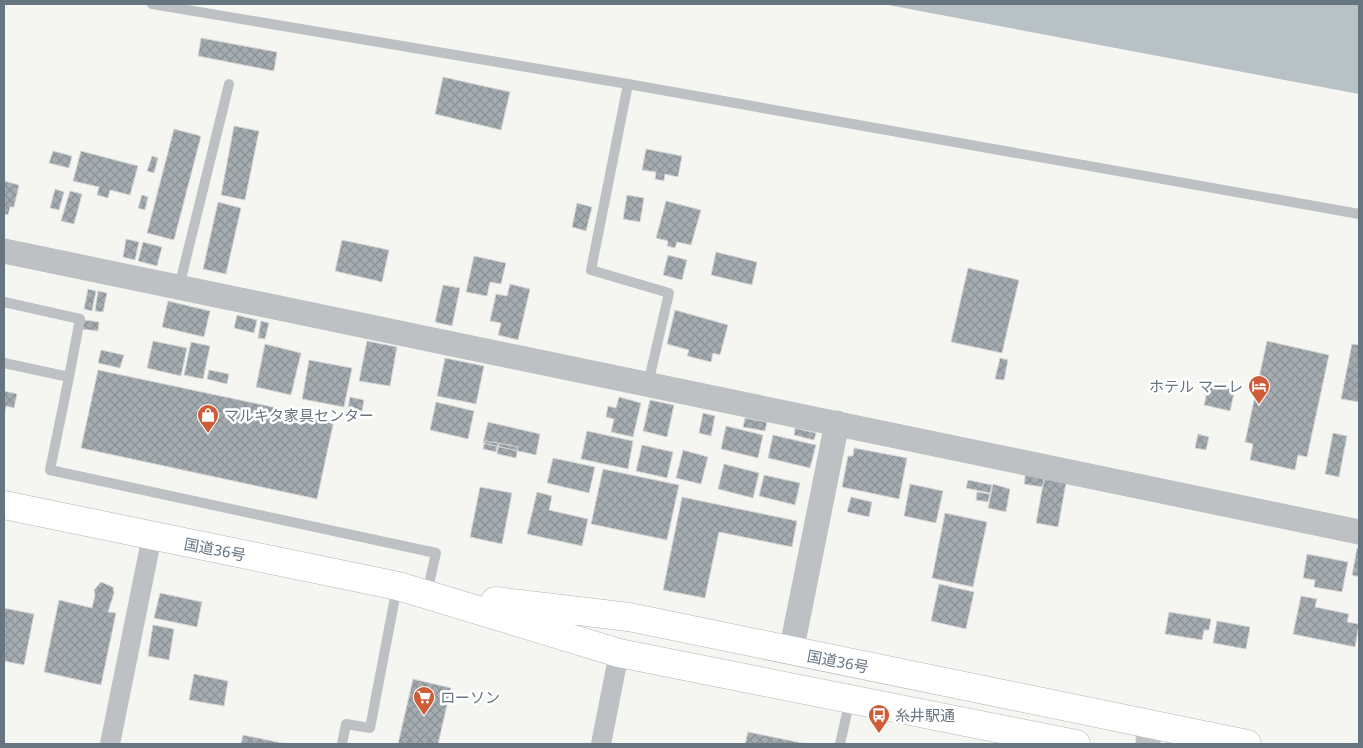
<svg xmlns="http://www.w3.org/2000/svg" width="1363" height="748" viewBox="0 0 1363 748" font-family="'Noto Sans','Noto Sans JP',sans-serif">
<defs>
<pattern id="building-cross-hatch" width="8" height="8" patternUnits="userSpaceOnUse" patternTransform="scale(1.25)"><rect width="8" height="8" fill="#a5acb1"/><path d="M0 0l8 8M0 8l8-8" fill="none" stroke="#8a9195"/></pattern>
</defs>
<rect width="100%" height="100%" fill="#f5f5f2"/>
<path fill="#b8c1c5" d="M883,4H1359V94Z"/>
<path fill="url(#building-cross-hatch)" stroke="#d6d6d5" d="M201,38L277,52L274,71L198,56Z
M443,77L510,92L501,130L435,114Z
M234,126L259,131L245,200L221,195Z
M174,129L201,136L174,240L147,233Z
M646,149L682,156L678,177L665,174L664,181L655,179L656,172L642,170Z
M53,151L72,156L69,168L49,163Z
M81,151L138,166L130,195L110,190L108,198L97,195L99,187L73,181Z
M152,156L158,158L154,173L147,171Z
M4,181L19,185L14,207H10L8,215L4,214Z
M55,189L64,192L59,210L50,208Z
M70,191L82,194L74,224L61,221Z
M142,195L148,197L145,210L138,208Z
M627,195L644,198L640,222L623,219Z
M666,201L701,210L691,245L677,242L675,248L667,246L668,241L656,238Z
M218,202L241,208L226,274L203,269Z
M577,203L592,207L586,231L572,227Z
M126,239L139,242L135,260L123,257Z
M342,240L389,250L382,282L335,271Z
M143,242L162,247L157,266L138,261Z
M716,252L757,262L752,285L711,275Z
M668,255L687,260L682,280L663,275Z
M474,256L506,263L501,284L490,282L487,296L466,292Z
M968,268L1019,280L1002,353L951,342Z
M510,284L530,289L518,340L498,335L501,323L490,321L496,294L507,296Z
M443,285L460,288L452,326L435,322Z
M88,289L96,291L92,311L84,309Z
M98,291L107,293L103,312L95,311Z
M168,301L210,311L204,337L162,327Z
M675,310L728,325L720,355L713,353L711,362L687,356L689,350L667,344Z
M237,315L257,320L254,333L234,328Z
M84,320L99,322L98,331L82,329Z
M261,321L269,323L265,339L258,338Z
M153,341L187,348L181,376L147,368Z
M367,341L397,347L390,386L359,381Z
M1267,341L1329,355L1307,457L1298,455L1295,470L1250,460L1253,444L1245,442Z
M191,342L210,346L203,379L184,375Z
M265,344L301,353L291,395L256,387Z
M1352,344L1359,345V402L1341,399Z
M101,350L124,355L120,368L98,363Z
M445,358L484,366L476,404L437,396Z
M1000,358L1008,360L1004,380L995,379Z
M309,360L352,368L344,407L302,399Z
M98,370L334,420L317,499L81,448Z
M209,370L229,374L227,384L207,379Z
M1209,384L1235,389L1230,411L1204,405Z
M4,391L17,394L14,408L6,406L4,416Z
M350,397L364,400L362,411L348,408Z
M619,397L641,403L633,437L611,432L614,419L606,417L608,406L616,408Z
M650,400L674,405L667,437L643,431Z
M436,402L474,411L468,439L430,430Z
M703,413L715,416L711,436L699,433Z
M745,418L767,422L765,431L743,427Z
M488,422L540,434L536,455L483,443Z
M726,426L763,435L758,458L721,449Z
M795,428L816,433L814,440L794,435Z
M587,431L633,441L628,469L581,459Z
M1333,433L1347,436L1339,477L1325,474Z
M1198,434L1209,437L1206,450L1195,448Z
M773,435L816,445L810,468L768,458Z
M485,441L498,443L496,452L483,449Z
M499,443L518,447L516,458L497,454Z
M642,445L673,452L667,478L636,471Z
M854,448L907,458L899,499L842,487L848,456H853Z
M683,450L708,457L701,484L676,478Z
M553,458L595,467L589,493L547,483Z
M724,464L759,473L753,498L718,489Z
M603,469L679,485L667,540L591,524Z
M1026,470L1045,474L1043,487L1024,484Z
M1045,474L1067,478L1058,527L1036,523Z
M764,475L800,483L795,505L759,496Z
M968,480L992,485L990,493L966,488Z
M910,484L943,491L936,523L904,516Z
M993,484L1010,489L1006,512L988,508Z
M480,487L512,493L502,544L470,537Z
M537,492L552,496L549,510L588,519L582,546L527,534Z
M977,492L990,494L988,502L976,500Z
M682,497L797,521L792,547L719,532L705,598L663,590Z
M851,497L872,502L869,517L847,512Z
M945,513L987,522L973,587L932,578Z
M1357,548H1359V577L1352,575Z
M1307,554L1348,562L1342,592L1314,587L1315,580L1303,578Z
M101,582L113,587L114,593L108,612L116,613L101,685L44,672L59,600L92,608L95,595L94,590Z
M939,584L974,592L966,629L931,621Z
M160,593L202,602L197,627L154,618Z
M1301,596L1317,599L1315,607L1349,614L1347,622L1359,624L1355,647L1293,634Z
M4,608L34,614L24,665L4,661Z
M1169,612L1211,619L1209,630H1204L1202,640L1165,634Z
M1217,621L1250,627L1246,649L1213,643Z
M153,625L174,629L169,660L148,656Z
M194,674L228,681L224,706L189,700Z
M413,679L451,688L438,744H398Z
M748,732L807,744H745Z
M243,735L287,744H241Z"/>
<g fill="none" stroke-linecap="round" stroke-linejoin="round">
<g stroke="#b0b4b7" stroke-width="29">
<path id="trunk" d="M4,505L398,586L619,653L1076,744
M495,601L629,617L1247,744"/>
</g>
<path stroke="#bdc1c4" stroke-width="10" d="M152,4L628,84L1359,214
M628,84L591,270L669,293L648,384
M179,287L229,84
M4,302L80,319L69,377
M4,363L69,377L50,470L436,553L427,593
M342,744L346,724L370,728L397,587
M840,744L850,699"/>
<path stroke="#bdc1c4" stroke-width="20" d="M110,744L152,536
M601,744L619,653"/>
<path stroke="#bdc1c4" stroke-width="25" d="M4,251L1359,532
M791,652L837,423
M1148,744L1149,724"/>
<use href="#trunk" stroke="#fff" stroke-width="28"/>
</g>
<defs>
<g id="hotel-pin" transform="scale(1.125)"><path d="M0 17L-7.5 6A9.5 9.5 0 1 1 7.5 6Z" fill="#cf5c38" stroke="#fff"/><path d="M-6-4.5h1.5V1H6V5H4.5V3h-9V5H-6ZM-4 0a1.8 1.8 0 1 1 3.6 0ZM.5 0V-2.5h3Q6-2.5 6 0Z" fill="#fff"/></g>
<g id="shop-pin" transform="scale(1.125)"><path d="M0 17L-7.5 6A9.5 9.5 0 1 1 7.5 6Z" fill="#cf5c38" stroke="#fff"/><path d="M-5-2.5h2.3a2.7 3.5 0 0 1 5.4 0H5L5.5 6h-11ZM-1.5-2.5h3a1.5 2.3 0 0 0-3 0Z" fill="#fff"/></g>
<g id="supermarket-pin" transform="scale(1.125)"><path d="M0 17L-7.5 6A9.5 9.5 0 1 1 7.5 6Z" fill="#cf5c38" stroke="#fff"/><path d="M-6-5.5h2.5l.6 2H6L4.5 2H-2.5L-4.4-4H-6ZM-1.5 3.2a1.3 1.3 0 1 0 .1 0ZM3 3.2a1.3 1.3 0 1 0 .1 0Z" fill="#fff"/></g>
<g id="bus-pin" transform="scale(1.125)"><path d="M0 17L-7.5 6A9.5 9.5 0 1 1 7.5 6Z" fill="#cf5c38" stroke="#fff"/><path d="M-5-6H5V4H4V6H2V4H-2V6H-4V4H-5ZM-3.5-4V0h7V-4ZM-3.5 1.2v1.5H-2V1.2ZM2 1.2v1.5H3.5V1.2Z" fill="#fff"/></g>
</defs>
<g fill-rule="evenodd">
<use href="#hotel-pin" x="1259" y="386"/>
<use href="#shop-pin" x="208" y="415"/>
<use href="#supermarket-pin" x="424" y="697"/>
<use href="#bus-pin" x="879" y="715"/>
</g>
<g text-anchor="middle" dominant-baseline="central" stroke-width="5" stroke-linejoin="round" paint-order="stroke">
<g font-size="15" fill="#677580" stroke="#fff" text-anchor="start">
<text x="1243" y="386" text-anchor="end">ホテル マーレ</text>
<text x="224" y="415">マルキタ家具センター</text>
<text x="440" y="697">ローソン</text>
<text x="895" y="715">糸井駅通</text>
</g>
<g font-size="15" fill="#677580" stroke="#fff">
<text transform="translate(215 549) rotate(11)">国道36号</text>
<text transform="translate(838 661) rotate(11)">国道36号</text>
</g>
</g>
<rect width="1363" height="748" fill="none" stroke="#677580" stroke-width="10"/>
</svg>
